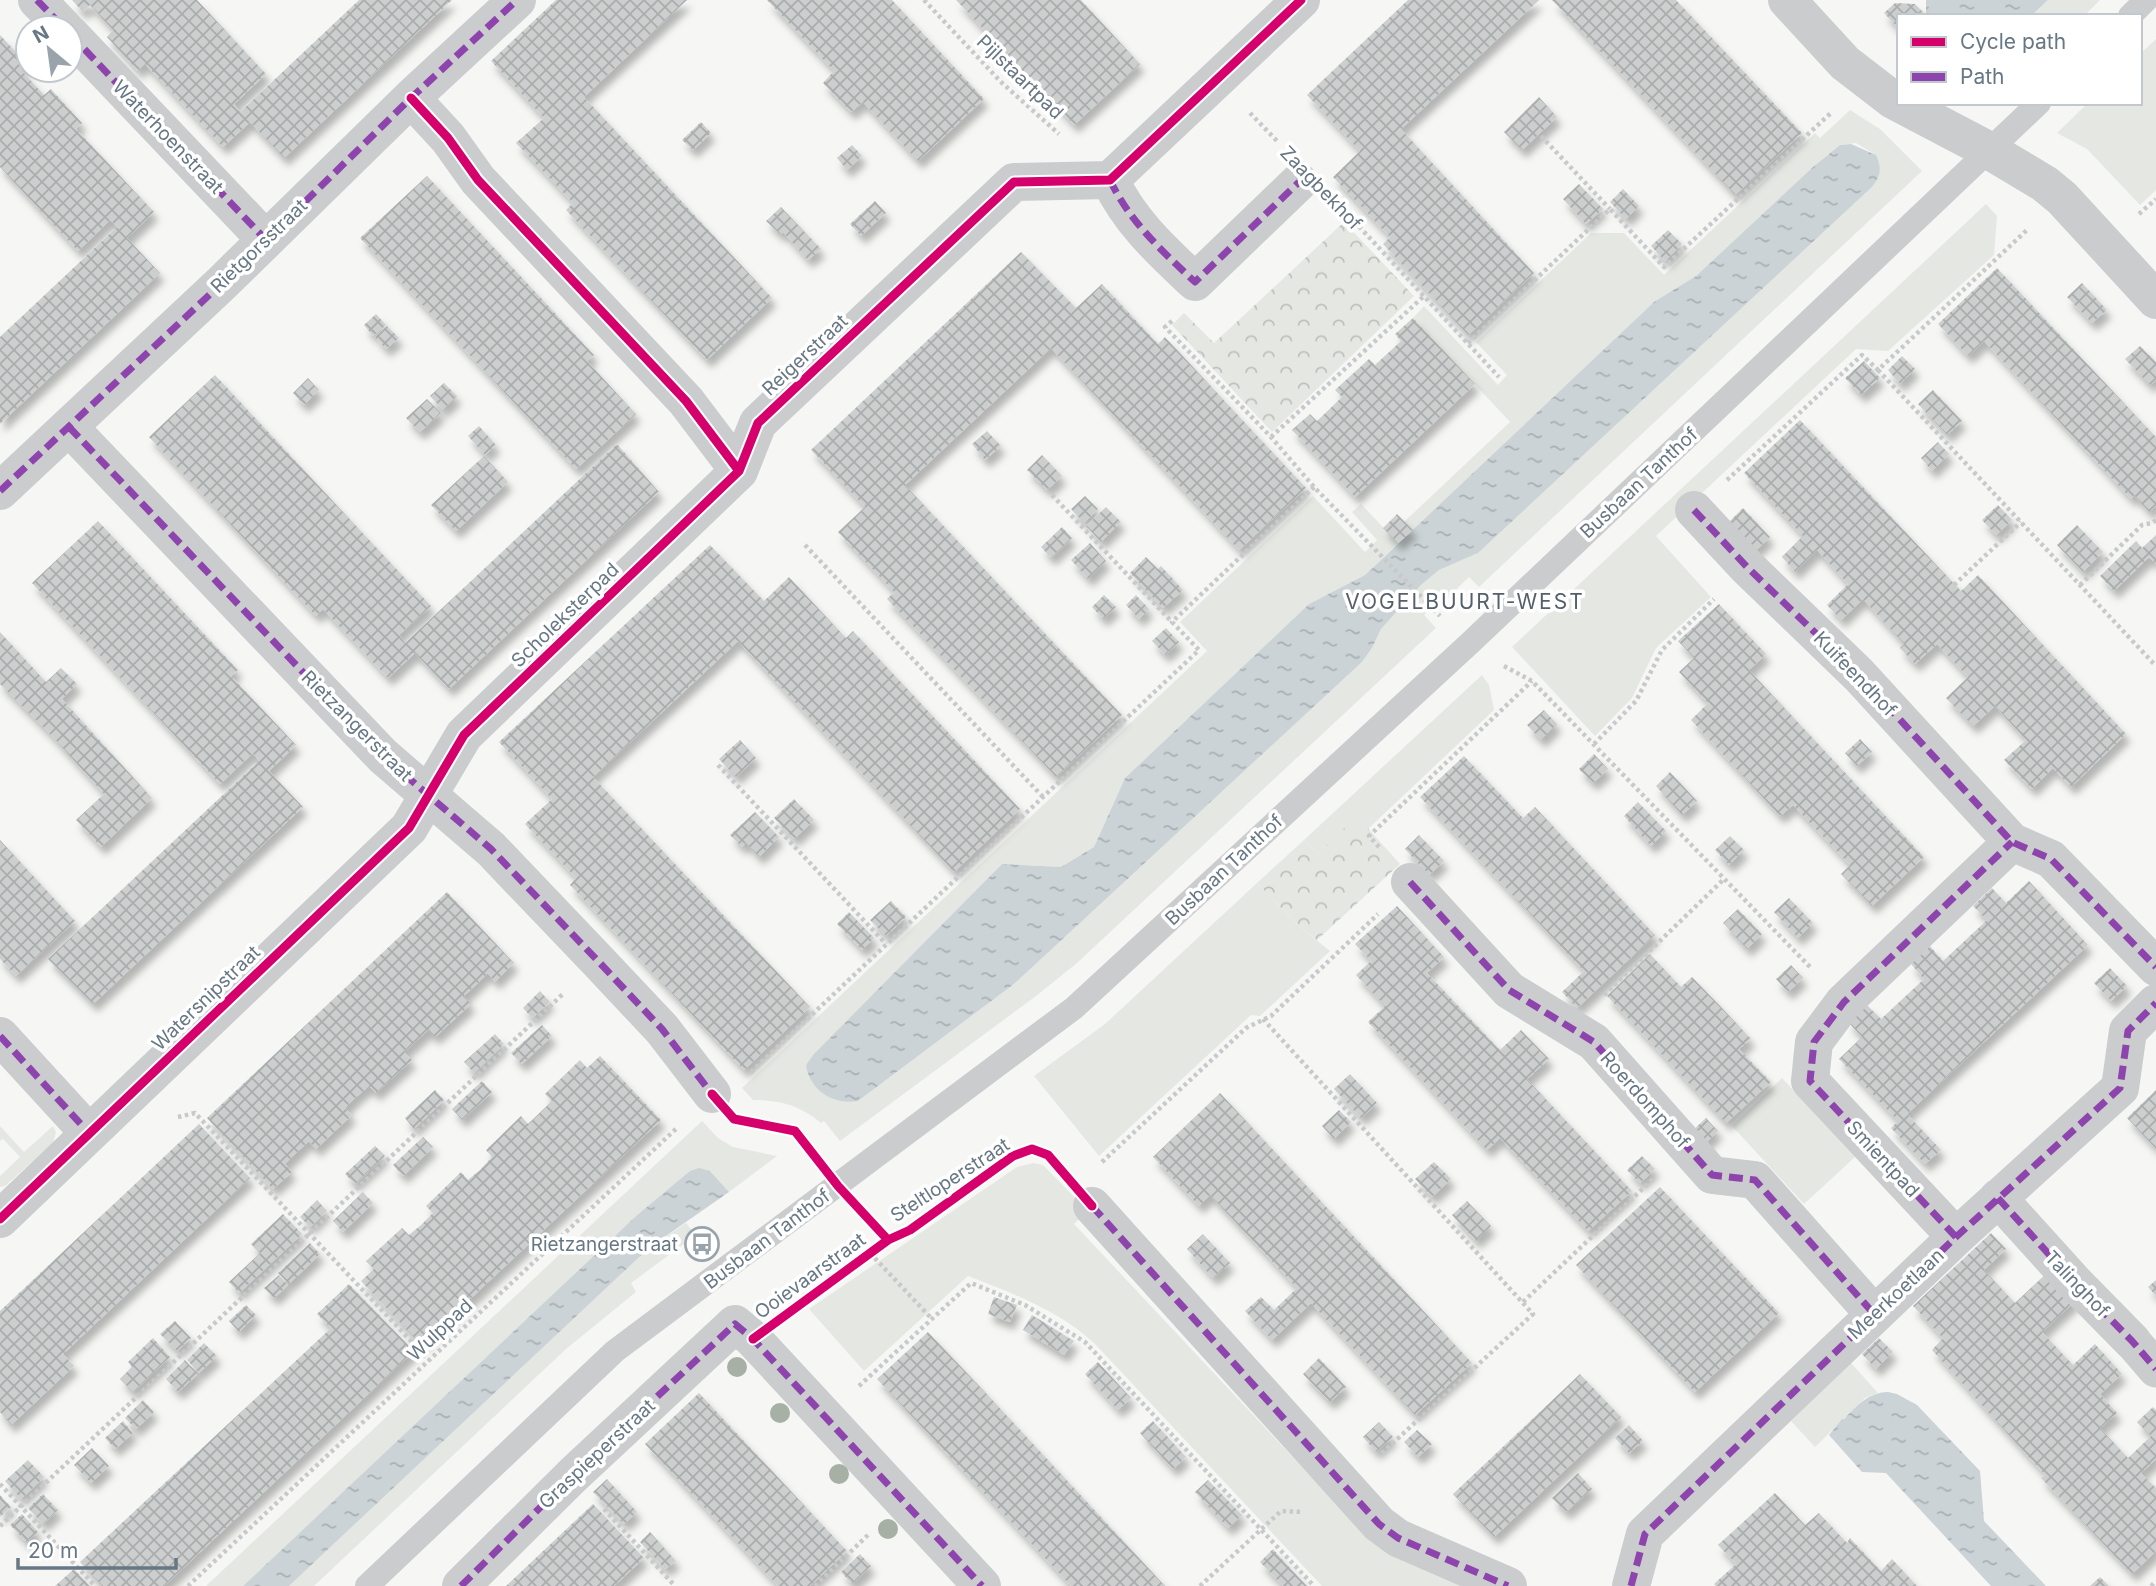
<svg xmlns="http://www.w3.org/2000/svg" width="2156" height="1586" viewBox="0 0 2156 1586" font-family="Inter,sans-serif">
<defs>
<pattern id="park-crowns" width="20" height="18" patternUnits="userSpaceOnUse" patternTransform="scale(1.75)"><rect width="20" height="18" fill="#e5e8e2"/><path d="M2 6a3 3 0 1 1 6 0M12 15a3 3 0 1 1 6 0" fill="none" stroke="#bdc1bd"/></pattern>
<pattern id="water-ripples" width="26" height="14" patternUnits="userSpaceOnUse" patternTransform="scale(1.75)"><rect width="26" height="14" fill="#cbd3d6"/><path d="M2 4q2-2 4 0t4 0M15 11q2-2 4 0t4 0" fill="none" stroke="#a9b0b3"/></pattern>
<pattern id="building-cross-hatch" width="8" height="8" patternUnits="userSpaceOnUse" patternTransform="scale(1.75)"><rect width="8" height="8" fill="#cdcfcf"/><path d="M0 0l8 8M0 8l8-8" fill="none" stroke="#aaadae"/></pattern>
<filter id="shadow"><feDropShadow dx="4.5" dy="8" stdDeviation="3.5" flood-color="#0004"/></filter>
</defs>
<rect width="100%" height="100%" fill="#f6f6f5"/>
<path fill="#e5e8e2" d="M2048,0H2100L2084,16H2031Z
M2156,39V190L2140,205L2087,149L2057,133L2088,103H2140V54Z
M1850,110L1880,129L1922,171L1479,587L1469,577L1441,604L1438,602L1424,615L1436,628L1077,963L1036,996L840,1141L824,1121L821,1123C800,1105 779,1100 753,1100L742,1088L1207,651L1180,622L1313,496L1365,552L1377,540L1352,512L1361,504L1398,543L1365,575L1309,604L1125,778L1094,847L1061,867L1002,864L806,1065L858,1101L1014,984L1362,662L1372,648L1381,629L1421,585L1439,570L1478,553L1872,187L1876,155L1856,143L1840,145L1813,167L1696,276L1653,303L1413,530L1404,522L1510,422L1413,318L1424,306L1498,385L1507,375L1476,342L1591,233H1624L1664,275L1815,133L1820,138Z
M1986,204L1997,216L1994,255L1888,351L1856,349L1656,536L1711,597L1656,648L1632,698L1595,736L1512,647Z
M1482,675L1489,685L1494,710L1368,829L1357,817L1318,853L1304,840Z
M1257,883L1300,927L1330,951L1260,1016L1251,1015L1099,1156L1034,1076L1105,1024Z
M1782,1078L1855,1157L1804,1204L1732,1126Z
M702,1121L718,1138L733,1147L777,1156L729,1192L710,1171L635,1217L243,1586H206Z
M0,1126L24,1152L53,1126L56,1132L53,1143L5,1186L0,1187V1176L20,1157L3,1139L0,1141Z
M1033,1163L1043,1165L1088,1211L1074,1224L1362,1531L1468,1586H1322L1095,1344C1060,1311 1012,1293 968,1276L864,1371L809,1309L1017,1167Z
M686,1223L696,1235L631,1283L636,1292L566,1349L314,1586H289L650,1247Z
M1851,1363L1878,1393L1865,1398L1815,1447L1791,1421Z"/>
<path fill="url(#park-crowns)" d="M1344,222L1414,296L1272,432L1172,325L1184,313L1214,343Z
M1357,816L1400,864L1317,940L1300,927L1257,883L1304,840L1318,853Z"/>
<path fill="url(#water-ripples)" d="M1926,0H2048L2031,16H1926Z
M1851,144L1876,155C1882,169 1881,175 1872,187L1478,553L1439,570L1421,585L1381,629L1372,648L1362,662L1014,984L858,1101C832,1105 810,1090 806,1065L814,1054L1002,864L1061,867L1094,847L1125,778L1309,604L1365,575L1654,302L1696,276L1813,167L1840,145Z
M699,1168L710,1171L729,1192L650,1247L289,1586H243L635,1217L690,1171Z
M1888,1392L1897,1394L1917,1405L1980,1471L1984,1521L2046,1586H1991L1886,1473L1862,1472L1829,1435L1842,1419H1844C1858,1405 1867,1393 1888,1392Z"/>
<path fill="url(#building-cross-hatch)" filter="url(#shadow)" d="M72,0H197L266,74L234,104L240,112L359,0H452L284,158L250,122L223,147L145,64L138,71L107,37L113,30L90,5L83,12Z
M556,0H687L584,97L772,298L707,360L566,210L573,203L516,143L544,118L491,61Z
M767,0H892L984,99L918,161L863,102L851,112L823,83L834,71Z
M956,0H1081L1140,64L1074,125Z
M1408,0H1539L1401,129L1534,273L1468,335L1383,244L1390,237L1333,177L1360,151L1307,95Z
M1552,0H1676L1802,133L1735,195Z
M1895,3L1915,4L1925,14L1899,16V29L1884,13Z
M0,35L27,64L21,70L44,95L51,89L82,123L76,129L154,212L127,238L160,273L0,424V337L117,227L110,220L78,251L0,167Z
M1539,97L1557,117L1522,150L1504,132Z
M701,122L711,133L693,150L682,140Z
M852,145L862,156L847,170L837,158Z
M427,176L594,355L587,361L636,414L576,469L360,238Z
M1579,184L1603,209L1586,224L1563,199Z
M1623,189L1639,206L1626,219L1610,202Z
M875,201L886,213L861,236L850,224Z
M781,207L821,249L808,260L783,232L780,234L766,221Z
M1668,230L1682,244L1665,261L1651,246Z
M1021,252L1076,308L1102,284L1158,344L1165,337L1306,488L1239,550L1051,348L905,485L1122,715L1056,777L887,599L894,592L838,532L865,507L811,450Z
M1997,268L2156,437V506L2149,512L2134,495L2131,499L1984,341L1968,356L1938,324Z
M2082,283L2107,310L2092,323L2067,297Z
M376,314L386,325L373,336L364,325Z
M1413,318L1475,384L1355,497L1292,430L1310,414L1317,421L1342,397L1335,390L1369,359L1375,365L1401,341L1395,334Z
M387,326L399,338L386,349L375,337Z
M2140,346L2156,362V380L2150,385L2125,359Z
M1902,356L1915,369L1900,384L1888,370Z
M1864,361L1880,378L1861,395L1845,378Z
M215,375L431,606L399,635L405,643L617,444L659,492L449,689L415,653L388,678L323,609L316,616L149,437Z
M308,378L319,390L304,405L293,393Z
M444,383L457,396L443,410L430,396Z
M1933,390L1962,421L1947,435L1918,404Z
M427,399L441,413L420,432L406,418Z
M1800,420L1961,591L1978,575L2126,734L2071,787L2053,768L2032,789L2004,760L2026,740L1995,706L1973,726L1946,698L1968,677L1937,644L1915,664L1900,648L1904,644L1863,599L1841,620L1827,605L1848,584L1817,550L1795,572L1782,557L1803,536L1744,473Z
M479,426L496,445L485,455L468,436Z
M987,431L1001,446L985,460L972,444Z
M1938,442L1949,454L1932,471L1921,458Z
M1042,455L1062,476L1047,490L1027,470Z
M484,456L508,482L456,531L431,505Z
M1085,496L1098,509L1084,523L1071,509Z
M1998,505L2012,520L1996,535L1982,520Z
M1106,507L1121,522L1101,542L1086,526Z
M1743,508L1770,537L1754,552L1727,524Z
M1397,514L1413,530L1398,543L1383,528Z
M98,521L238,670L231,676L296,745L269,771L303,807L93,1004L48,959L259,761L253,753L220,784L32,583Z
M2077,525L2103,552L2083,572L2057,545Z
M1062,527L1072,538L1051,558L1041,547Z
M2156,535V564L2149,557L2114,591L2100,576L2136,541L2142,548Z
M1090,543L1106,561L1088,579L1071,560Z
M710,545L764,601L789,577L846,638L853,631L1020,809L954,872L738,641L593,777L810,1007L744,1070L570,885L576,878L525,824L552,799L499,742Z
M1146,557L1158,569L1161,566L1183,590L1163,608L1130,573Z
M1104,595L1116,607L1103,619L1092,607Z
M1136,595L1149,609L1139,619L1126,605Z
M1719,604L1766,654L1749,670L1924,857L1872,906L1841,874L1850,865L1793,805L1780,816L1691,720L1708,703L1679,672L1694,658L1678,641Z
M1166,628L1179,642L1165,655L1152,641Z
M0,632L46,682L61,668L77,684L62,699L152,798L101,847L76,820L104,794L51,735L0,684Z
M1544,710L1557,724L1541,740L1527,725Z
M1860,739L1872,752L1857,766L1845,753Z
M740,740L756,758L736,777L719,759Z
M1594,754L1608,769L1593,783L1579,769Z
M1464,756L1523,818L1535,807L1655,935L1577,1008L1562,992L1584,971L1420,797Z
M1670,772L1697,801L1682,815L1656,786Z
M794,799L814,820L794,839L774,818Z
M1638,802L1666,831L1651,846L1624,816Z
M755,812L779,837L759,857L746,843L742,847L730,835Z
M1419,835L1444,861L1429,875L1405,849Z
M1730,836L1744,850L1729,865L1715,850Z
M0,840L75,921L16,976L0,959Z
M2029,881L2088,945L1907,1114L1941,1150L1925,1164L1891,1128L1898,1121L1839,1059L1862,1037L1848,1022L1867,1005L1881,1019L1924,979L1911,964L1930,946L1943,961L1987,920L1973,906L1992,888L2006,903Z
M447,892L514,963L495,982L488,973L464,996L471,1004L435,1037L428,1030L404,1052L412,1060L376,1093L369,1086L356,1097L345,1108L352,1115L316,1149L309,1141L296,1153L285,1164L292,1172L273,1189L207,1118Z
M1789,898L1813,923L1798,938L1774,912Z
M891,901L906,917L886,936L870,920Z
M1397,906L1444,957L1427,973L1500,1050L1521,1030L1549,1059L1527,1079L1632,1191L1588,1231L1500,1138L1487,1150L1368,1022L1385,1006L1356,975L1371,961L1355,944Z
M1738,909L1762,934L1747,949L1723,923Z
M849,912L874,938L862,950L837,924Z
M1650,954L1681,987L1692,977L1722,1008L1751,1039L1739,1049L1771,1082L1726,1123L1607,996Z
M1791,965L1803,978L1788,992L1776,979Z
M2110,968L2127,986L2111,1001L2094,983Z
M540,991L550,1002L532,1018L523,1008Z
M542,1025L552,1036L522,1064L511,1053Z
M495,1034L504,1044L474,1073L464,1062Z
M600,1056L661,1120L421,1345L361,1281L374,1269L366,1261L402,1228L409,1235L421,1225L433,1213L426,1206L461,1172L468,1180L481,1169L492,1157L486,1150L521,1116L528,1124L552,1101L545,1094L580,1060L587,1068Z
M1350,1074L1377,1103L1361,1118L1334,1089Z
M482,1081L492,1092L462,1120L452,1109Z
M435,1090L444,1100L414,1129L405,1118Z
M2156,1090V1149L2127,1118Z
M1220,1093L1472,1363L1415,1415L1311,1303L1272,1340L1245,1311L1261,1297L1274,1310L1297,1288L1210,1195L1199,1206L1153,1157Z
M1339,1110L1351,1122L1334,1139L1322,1126Z
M1706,1118L1718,1131L1704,1145L1691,1132Z
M199,1124L250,1178L63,1354L74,1366L11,1425L0,1412V1311Z
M423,1137L433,1147L403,1176L393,1165Z
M375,1146L385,1156L355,1184L345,1174Z
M1642,1156L1655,1169L1640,1183L1627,1170Z
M1434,1162L1451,1179L1432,1197L1415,1179Z
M1660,1187L1779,1313L1695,1392L1576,1265Z
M363,1192L373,1203L343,1232L333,1221Z
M317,1200L327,1211L310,1227L300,1217Z
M1467,1201L1491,1226L1476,1241L1452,1215Z
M283,1214L302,1234L239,1293L229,1282L260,1253L251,1244Z
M1991,1233L2006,1249L1984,1270L1999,1286L2015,1303L2049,1271L2076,1300L2042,1332L2073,1365L2095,1344L2122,1374L2100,1394L2117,1413L2100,1428L2128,1458L2151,1436L2137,1422L2153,1407L2156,1410V1459L2141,1473L2156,1488V1551L2132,1574L2041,1478L2045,1475L1932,1350L1943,1338L1913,1306Z
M1203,1234L1230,1263L1213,1278L1187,1249Z
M310,1243L320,1254L289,1284L278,1273Z
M279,1275L288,1285L274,1298L264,1288Z
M2156,1280V1296L2148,1287Z
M349,1284L414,1351L164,1586H102L80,1562L331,1328L317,1314Z
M994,1297L1017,1305L1010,1322L988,1314Z
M246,1305L256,1315L239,1332L229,1321Z
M1032,1315L1074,1341L1064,1355L1023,1330Z
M175,1321L191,1338L177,1351L160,1334Z
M928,1332L984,1391L1165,1586H1071L877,1379Z
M153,1338L170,1357L133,1392L120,1379L132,1367L128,1362Z
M1879,1338L1893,1352L1876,1369L1862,1354Z
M204,1343L217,1356L199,1373L187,1360Z
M1319,1358L1346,1387L1330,1402L1303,1374Z
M185,1360L198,1374L178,1392L166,1379Z
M1098,1362L1131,1398L1118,1410L1085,1374Z
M1580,1374L1621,1417L1494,1537L1453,1494Z
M699,1393L847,1551L810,1586H778L645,1444Z
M143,1400L154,1412L136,1429L125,1418Z
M123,1421L133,1433L115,1449L105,1438Z
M1153,1421L1186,1457L1173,1469L1140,1433Z
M1379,1422L1393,1437L1376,1452L1363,1437Z
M1629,1425L1643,1441L1629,1453L1615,1438Z
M1417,1430L1432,1444L1418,1457L1404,1442Z
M92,1448L109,1466L91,1483L74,1465Z
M28,1460L44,1477L21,1499L5,1481Z
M1578,1473L1592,1489L1566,1512L1552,1498Z
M607,1479L637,1512L624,1524L593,1492Z
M1208,1480L1242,1515L1228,1528L1195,1492Z
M1775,1493L1805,1525L1819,1513L1847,1543L1850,1538L1881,1571L1892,1559L1917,1586H1716L1714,1584L1736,1564L1718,1545Z
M43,1494L58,1510L43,1524L28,1508Z
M0,1495L11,1507L0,1517Z
M593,1504L644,1558L614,1586H506Z
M22,1514L38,1532L26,1542L10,1525Z
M650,1532L676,1561L665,1569L640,1542Z
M1273,1549L1289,1567L1307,1586H1283L1260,1562Z
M860,1554L871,1566L852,1584L841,1572Z
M74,1569L90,1586H55Z
M2100,1577L2109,1586H2090Z"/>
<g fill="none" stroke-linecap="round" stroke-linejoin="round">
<path stroke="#c8c9ca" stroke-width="4.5" stroke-dasharray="3.5 3.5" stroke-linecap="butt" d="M924,0L1001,82L1059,134
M1250,113L1278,142
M1541,136L1610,209
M1340,206L1499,377
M2139,214L2156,199
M1172,321L1165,327L1271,437L1314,487L1440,616
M1468,343L1610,209L1664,267L1832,112
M1878,370L2156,666
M1271,437L1424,296
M1727,480L1862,355L1878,370L2028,229
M1052,495L1172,622
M805,545L1043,797
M1954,585L2021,522
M2080,585L2142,525L2152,523L2156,520
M1504,666L1532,681L1811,968
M1594,744L1636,701L1662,650L1714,599
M718,765L886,944
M1379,847L1369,836L1532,681
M1604,995L1724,879
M1263,1019L1533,1314L1381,1454
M751,1072L1199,650L1172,622L1314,487
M178,1117L195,1113L429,1360
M1102,1162L1246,1028L1271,1016L1378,914
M870,1253L932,1319
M1523,1302L1654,1178
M859,1386L971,1283L1025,1305L1085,1342L1314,1586
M0,1484L95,1586
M604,1509L675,1586
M0,1526L564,993
M188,1586L678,1127
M815,1586L870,1533
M1200,1586L1281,1511L1303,1512
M2151,1586L2156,1581"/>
<path stroke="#cbcccd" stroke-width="24" d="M2130,16L2146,0
M367,1586L615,1351L1074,1008L1470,643L2039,103"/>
<path stroke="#cbcccd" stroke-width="37" d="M2132,1341L2156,1369"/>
<path stroke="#cbcccd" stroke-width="38" d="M37,0L64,28
M1787,0L1845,63L1893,100L1990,151L2045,184L2062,198L2156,300
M70,34L266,240
M411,98L448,138L478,180L686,401L739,471L758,423L1014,182L1110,180L1301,0
M1110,180C1130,222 1161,250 1195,282L1299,182
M69,427L383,756L491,849L598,961L662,1029L712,1094
M0,491L221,284L411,98L517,0
M1694,510L1747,567L1859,675L2012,842L2051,859L2156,967
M1410,882L1509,990L1594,1042L1712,1175L1755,1180L1874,1314
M0,1036L89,1133
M1998,1198L2074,1282L2132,1341
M1092,1206L1379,1524L1398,1538L1508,1586
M0,1219L409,828L464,735L739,471
M1956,1237L1810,1081L1814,1042L1844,1002L2012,842
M461,1586L573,1475L735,1324L753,1339L982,1586
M1631,1586L1645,1534L1956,1237L2120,1088L2128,1031L2156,1003"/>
<path stroke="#8e44ad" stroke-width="7" stroke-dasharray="14 7" stroke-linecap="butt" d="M37,0L64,28
M70,34L266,240
M1110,180C1130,222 1161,250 1195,282L1299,182
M69,427L383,756L491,849L598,961L662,1029L712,1094
M0,491L221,284L411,98L517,0
M1694,510L1747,567L1859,675L2012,842L2051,859L2156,967
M1410,882L1509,990L1594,1042L1712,1175L1755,1180L1874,1314
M0,1036L89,1133
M1998,1198L2074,1282L2132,1341L2156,1369
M1092,1206L1379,1524L1398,1538L1508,1586
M1956,1237L1810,1081L1814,1042L1844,1002L2012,842
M461,1586L573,1475L735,1324L753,1339L982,1586
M1631,1586L1645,1534L1956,1237L2120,1088L2128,1031L2156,1003"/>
<g stroke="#fff" stroke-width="13">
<path id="cycleway" d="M411,98L448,138L478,180L686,401L739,471L758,423L1014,182L1110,180L1301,0
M712,1094L734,1119L795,1131L838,1186L888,1240
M0,1219L409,828L464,735L739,471
M753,1339L888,1240L910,1230L1013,1156L1032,1149L1048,1155L1092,1206"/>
</g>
<use href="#cycleway" stroke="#d6006c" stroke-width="9"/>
</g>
<g fill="#a7b0a4">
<circle cx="737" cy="1367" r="10"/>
<circle cx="780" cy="1413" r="10"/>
<circle cx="839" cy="1474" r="10"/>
<circle cx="888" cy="1529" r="10"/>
</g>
<defs>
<g id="bus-ring" transform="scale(1.75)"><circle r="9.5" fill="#fff" stroke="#99a3ac" stroke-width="1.5"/><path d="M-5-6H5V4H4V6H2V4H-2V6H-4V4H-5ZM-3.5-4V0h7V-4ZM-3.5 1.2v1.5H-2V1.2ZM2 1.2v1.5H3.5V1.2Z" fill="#99a3ac"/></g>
</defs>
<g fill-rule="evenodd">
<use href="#bus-ring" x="702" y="1244"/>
</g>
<g text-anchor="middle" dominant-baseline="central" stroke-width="7" stroke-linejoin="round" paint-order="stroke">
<g font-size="19" fill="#677784" stroke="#fff">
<text transform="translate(1020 77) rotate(44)">Pijlstaartpad</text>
<text transform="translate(168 137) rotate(46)">Waterhoenstraat</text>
<text transform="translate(1321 188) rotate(46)">Zaagbekhof</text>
<text transform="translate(259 246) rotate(-44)">Rietgorsstraat</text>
<text transform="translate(805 355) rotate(-43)">Reigerstraat</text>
<text transform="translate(1639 483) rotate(-43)">Busbaan Tanthof</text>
<text transform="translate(565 615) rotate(-44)">Scholeksterpad</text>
<text transform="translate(1855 674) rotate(46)">Kuifeendhof</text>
<text transform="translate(357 726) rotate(45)">Rietzangerstraat</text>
<text transform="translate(1224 870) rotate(-43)">Busbaan Tanthof</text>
<text transform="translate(206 998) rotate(-44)">Watersnipstraat</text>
<text transform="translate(1645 1100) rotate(48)">Roerdomphof</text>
<text transform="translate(1883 1159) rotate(47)">Smientpad</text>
<text transform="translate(950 1180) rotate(-33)">Steltloperstraat</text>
<text transform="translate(767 1239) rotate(-37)">Busbaan Tanthof</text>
<text transform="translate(810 1276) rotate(-36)">Ooievaarstraat</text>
<text transform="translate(2077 1284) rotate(46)">Talinghof</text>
<text transform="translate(1896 1294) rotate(-43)">Meerkoetlaan</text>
<text transform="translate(440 1330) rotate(-43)">Wulppad</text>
<text transform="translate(597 1454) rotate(-43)">Graspieperstraat</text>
</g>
<g font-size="19" fill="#677784" stroke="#fff" text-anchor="end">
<text x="678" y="1244">Rietzangerstraat</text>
</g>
<g font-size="21" letter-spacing="2" fill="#55606a" stroke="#fff">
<text x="1465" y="601">VOGELBUURT-WEST</text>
</g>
</g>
<rect x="1897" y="14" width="245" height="91" fill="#ffffff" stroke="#c2c9ce" stroke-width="2"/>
<rect x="1911" y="37" width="35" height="10" fill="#d6006c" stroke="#c2c9ce" stroke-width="2"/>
<text x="1960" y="49" font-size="21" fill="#677784">Cycle path</text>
<rect x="1911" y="72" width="35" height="10" fill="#8e44ad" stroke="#c2c9ce" stroke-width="2"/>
<text x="1960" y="84" font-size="21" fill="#677784">Path</text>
<g transform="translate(49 49) rotate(331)"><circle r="33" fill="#ffffff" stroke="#c2c9ce" stroke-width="2"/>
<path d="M0-5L12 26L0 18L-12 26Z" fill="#99a3ac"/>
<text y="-10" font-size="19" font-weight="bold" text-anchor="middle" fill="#677784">N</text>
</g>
<path d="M18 1558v10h158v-10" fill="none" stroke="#677784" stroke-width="3.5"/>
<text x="28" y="1558" font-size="21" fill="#677784" stroke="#ffffff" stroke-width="5" paint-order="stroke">20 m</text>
</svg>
